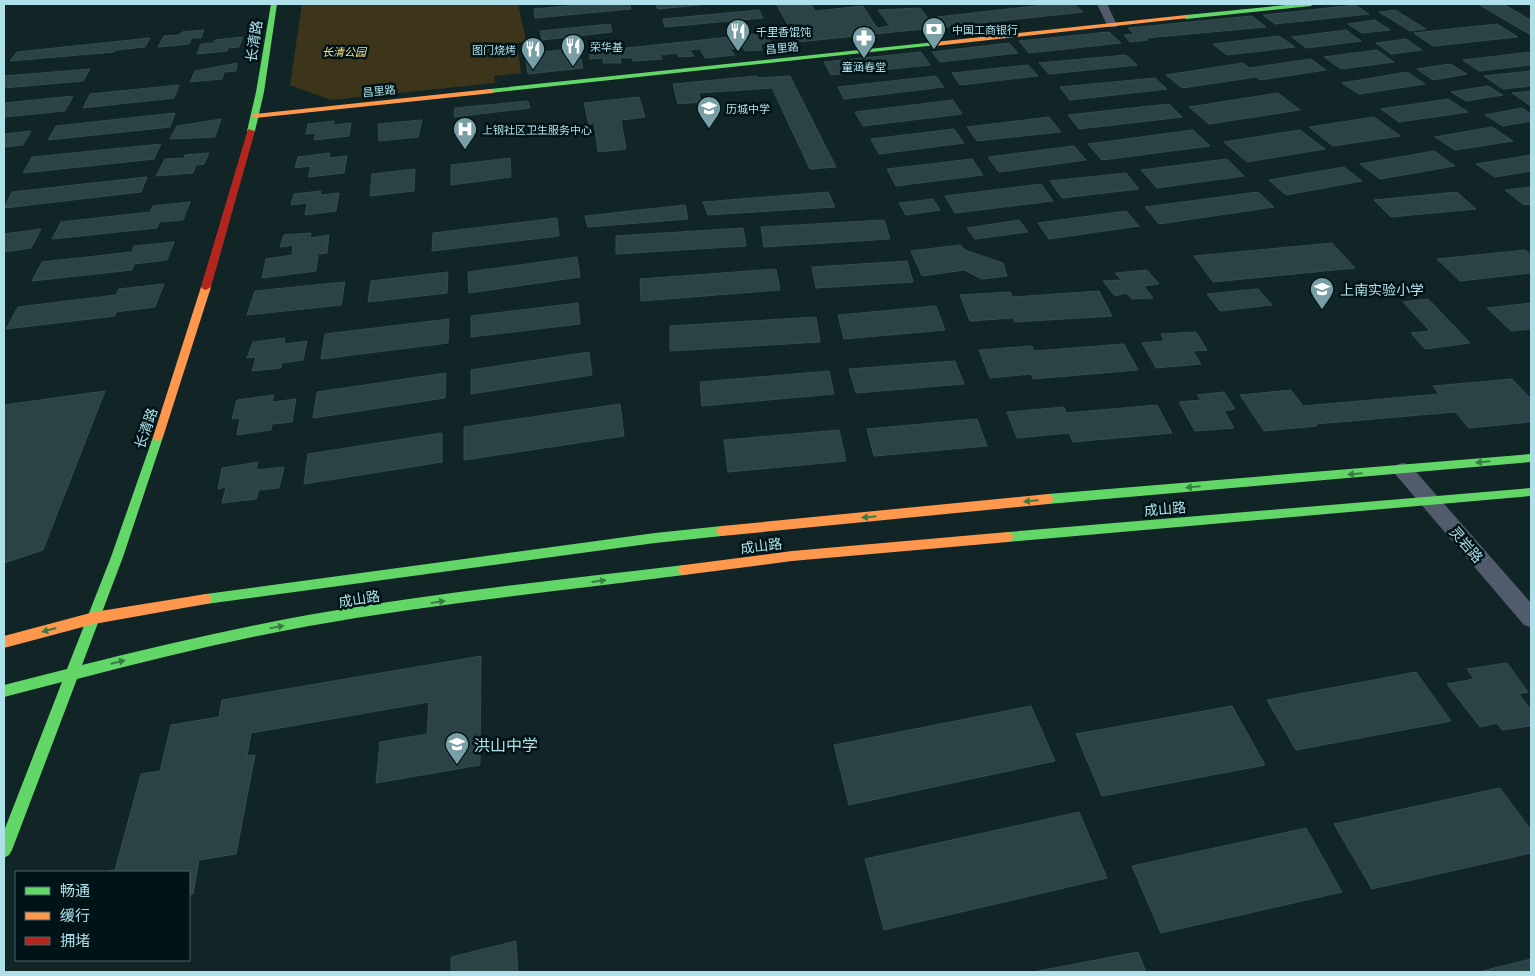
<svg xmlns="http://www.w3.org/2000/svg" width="1535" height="976" viewBox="0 0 1535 976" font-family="Literata,'Noto Sans SC',serif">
<rect width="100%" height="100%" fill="#112527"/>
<path fill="#3d351a" d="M302,4H518L526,41L517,43L521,73L494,76L495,83L331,100L290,85Z"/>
<path fill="#2c4346" stroke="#334d50" d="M589,4H630L631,9L535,18L534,9Z
M655,4H710L658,9Z
M776,4H811L815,11L863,6L877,28L889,26L894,32L798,42Z
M1052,4H1074L1083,12L945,27L937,17Z
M1478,4H1503L1531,20V35Z
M1355,5L1369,14L1275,24L1263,15Z
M920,8L935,28L894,32L878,10Z
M759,10L763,18L665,27L663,19Z
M1395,10L1426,29L1410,31L1379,12Z
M1252,16L1266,27L1146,38L1148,40L1130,42L1124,35L1134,34L1128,28Z
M1375,20L1390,30L1362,33L1348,24Z
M610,24L612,32L542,40L540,31Z
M1497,24L1518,37L1433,46L1414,33Z
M204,30L201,38H192L189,44L158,47L164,36L180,35L182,32Z
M1346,30L1361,41L1306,48L1292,37Z
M1109,32L1121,43L1029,53L1019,41Z
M767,33L771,43L760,44L762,50L745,51L743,47L730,49L735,55L705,58L700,49L690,50L694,56L679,57L677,53L660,55L662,59L633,61L632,58H620L621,63H603L604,58L590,59V52Z
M1279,36L1295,47L1227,55L1213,44Z
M243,37L239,47L228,48L227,51L197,54L201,44L214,43L215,40Z
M150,38L145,47L116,50L114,52L10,61L17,52Z
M1406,39L1422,50L1391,54L1376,43Z
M1009,43L1018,53L940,62L932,52Z
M578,48L583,68L528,74L525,54Z
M1377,50L1394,62L1341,69L1324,57Z
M921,52L930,65L831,75L824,62Z
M1531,52V65L1479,71L1463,60Z
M1126,55L1137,65L1049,74L1039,63Z
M1311,59L1326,70L1260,80L1256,77L1182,88L1166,75L1243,63L1249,68Z
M237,63L236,71L224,72L222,79L190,82L195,71Z
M1450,64L1467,74L1433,80L1417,69Z
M1028,65L1038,76L960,85L952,73Z
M90,69L83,81L4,88V76Z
M1531,71V86L1503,89L1484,76Z
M1407,72L1425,84L1359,94L1342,83Z
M757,76L758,78L790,76L836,167L810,169L772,88L699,93L701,102L678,104L673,84Z
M936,76L944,87L844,99L838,87Z
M1155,78L1167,89L1070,100L1060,87Z
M179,85L174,98L83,108L90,94Z
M1488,86L1503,95L1466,101L1451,92Z
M1531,91V106L1512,93Z
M1278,93L1300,110L1209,124L1189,107Z
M73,96L65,111L4,117V103Z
M639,97L645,117L621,120L626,149L598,152L594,123L589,124L584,103Z
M1448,99L1468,112L1399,122L1381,109Z
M953,100L962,114L863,126L855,112Z
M528,101L530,108L454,117L455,108Z
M1169,104L1182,117L1079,129L1068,115Z
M1522,108L1531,114V121L1503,126L1485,115Z
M175,113L170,127L48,140L56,126Z
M1049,117L1061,132L977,141L967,127Z
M1374,117L1400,136L1333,146L1309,127Z
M221,119L215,137L170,139L177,126Z
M422,120L418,137L379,141L378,124Z
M334,121L333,125L351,123L349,136L314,140L316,133L306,134L308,124Z
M1492,127L1513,141L1455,150L1435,137Z
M954,129L964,143L879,154L871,139Z
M1193,130L1210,146L1102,160L1088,144Z
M1300,130L1325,149L1247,162L1224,142Z
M31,131L23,145L4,147V134Z
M161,144L154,159L23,173L32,157Z
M1074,146L1086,160L999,172L988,157Z
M1434,151L1455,166L1380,179L1360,164Z
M209,153L204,164L196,165L193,173L156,176L165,159L184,158L185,155Z
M330,153L329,158L347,156L344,173L308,177L311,166L295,168L298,157Z
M1531,155V171L1495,177L1476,164Z
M510,158L511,177L451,185V165Z
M972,159L983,175L896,186L887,169Z
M1227,159L1244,176L1157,188L1141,170Z
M1344,167L1362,181L1286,195L1269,180Z
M415,169L414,191L370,196L372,174Z
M1126,173L1139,189L1062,198L1050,181Z
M147,177L141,192L4,208L12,192Z
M1041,184L1053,201L955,213L945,196Z
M1531,187V204L1524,205L1505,190Z
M321,191L320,195L339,193L336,211L305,215L307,203L291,205L294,194Z
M828,192L835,207L708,215L703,202Z
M1258,192L1274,207L1159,224L1145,207Z
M1457,192L1476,209L1391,217L1374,200Z
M933,199L940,210L906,215L899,203Z
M190,202L183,220L159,222L157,228L52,239L61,222L150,212L153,206Z
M685,205L688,219L588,227L585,216Z
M1126,211L1139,226L1049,239L1038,223Z
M557,218L559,236L432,251L433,233Z
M884,220L890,239L764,247L761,227Z
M1019,220L1028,232L975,239L967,228Z
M743,228L746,246L616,254V236Z
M41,229L31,248L4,252V234Z
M311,233L310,238L329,235L327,253L318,254L316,271L262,278L266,259L292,255L293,245L280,247L284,235Z
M174,242L167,260L134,264L132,270L32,281L42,262L132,252L134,246Z
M1332,243L1355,268L1213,282L1194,256Z
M960,245L965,250L1003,263L1007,276L982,279L964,270L922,276L911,251Z
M1525,250L1531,255V273L1460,281L1437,259Z
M577,257L580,277L469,293L468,272Z
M907,261L913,282L816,288L812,267Z
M776,269L780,290L641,301L640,279Z
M1147,270L1159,284L1144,286L1153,298L1132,299L1126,293L1115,296L1103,281L1122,280L1115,273Z
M448,272L447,293L368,302L371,281Z
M345,282L341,305L247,315L255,291Z
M164,284L155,307L116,312L115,316L6,329L18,307L116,295L119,289Z
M1258,289L1272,305L1220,311L1207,294Z
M1099,291L1112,316L1015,322L1013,318L970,321L960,295L1010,292L1013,297Z
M1428,299L1456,328L1470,343L1425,349L1411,333L1430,331L1403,302Z
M578,303L580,324L471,337V316Z
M1531,303V329L1511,331L1487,308Z
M936,306L945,330L844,339L838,315Z
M816,317L820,342L670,351V326Z
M449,319L448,343L321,359L325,334Z
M1196,332L1207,350L1193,351L1201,364L1156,368L1142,343L1164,341L1161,334Z
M285,338L284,344L307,341L303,360L282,363L281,368L252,371L256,357L247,358L253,342Z
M1124,344L1138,370L1033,379L1031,374L990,378L979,350L1032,346L1034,351Z
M589,352L592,375L471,394V370Z
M955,361L964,384L856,393L849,369Z
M829,371L834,394L702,406L700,382Z
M446,373L445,398L313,418L317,392Z
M1512,379L1531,399V422L1469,428L1455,412L1316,424L1317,426L1264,431L1240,395L1291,390L1303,406L1439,394L1433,386Z
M105,391L43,550L4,563V405Z
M1224,392L1235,409L1224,411L1234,428L1195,431L1179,402L1201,400L1197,395Z
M274,395L272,402L296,399L292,422L272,424L271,430L237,435L240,418L232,419L237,400Z
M620,404L624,436L464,460V427Z
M1157,405L1172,433L1073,442L1069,433L1017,438L1007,412L1064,407L1066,413Z
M977,419L987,446L874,456L867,429Z
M839,430L846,461L728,472L724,440Z
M442,433V462L304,484L308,454Z
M258,462L256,470L284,467L279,488L259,490L256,499L222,503L226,487L218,489L222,468Z
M481,656L480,765L376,783L380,742L427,734L429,702L251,733L247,756L255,755L236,854L199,860L193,894L189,895V872H103L115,870L141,774L160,771L171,725L219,717L222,700Z
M1507,663L1528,692L1519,694L1531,710V726L1502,730L1497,723L1480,727L1447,684L1474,679L1467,669Z
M1416,672L1451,721L1296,750L1267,700Z
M1031,706L1055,761L849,805L834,745Z
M1232,706L1265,765L1102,796L1076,734Z
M1500,788L1531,830V853L1372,889L1334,824Z
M1079,812L1107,878L884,930L865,859Z
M1306,828L1342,892L1161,933L1132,866Z
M516,941L518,972H451V957Z
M1138,952L1146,972H1033Z
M1531,959V972H1478Z"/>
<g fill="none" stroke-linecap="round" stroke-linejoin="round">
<path fill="#525b6c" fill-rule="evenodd" d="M1097,4H1107L1117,25L1116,27H1108Z
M1403,463L1410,465L1531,603V627L1524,625L1396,475L1394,470L1396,465Z"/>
<path fill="#63d668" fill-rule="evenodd" d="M271,4H277L264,92L255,131L251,133L247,131L256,92Z
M1296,4H1314L1311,6L1186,19L1183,17L1186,15Z
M935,42L938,44L937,45L490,93L486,91L490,89Z
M158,433L163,437L123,557L82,665C157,646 232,629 308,615C432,593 558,580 684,565L688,566L690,570L688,574L684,575C559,591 433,604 309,626C231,640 154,659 77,679L12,850L9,855L4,858V831L62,682L4,697V685L67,669L111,557L153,437Z
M1531,454V462L1048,504L1044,502L1042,499L1044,496L1048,494Z
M1531,488V496L1008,542L1004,540L1002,537L1004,534L1008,532Z
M722,526L726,528L728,531L726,534L722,536L655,543L206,604L202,603L200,599L202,595L206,594L655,533Z"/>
<path fill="#ff974d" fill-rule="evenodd" d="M1186,15L1188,16V18L935,46L932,44L935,42Z
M490,89L494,91L493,93L255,118L251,116L255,114Z
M206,284L211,287L163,437L158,441L154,440L153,437L201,287Z
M1048,494L1052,496L1054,499L1052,502L1048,504L722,536L718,534L716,531L718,528L722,526Z
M1008,532L1012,534L1014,537L1012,540L1008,542L792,561L684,575L680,574L678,570L680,566L684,565L792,551Z
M206,594L210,595L212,599L210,603L206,604L94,624L4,648V636L94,612Z"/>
<path fill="#b3261e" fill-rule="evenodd" d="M248,129L255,131L211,287L206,290L203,289L201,287Z"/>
</g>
<defs><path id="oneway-solid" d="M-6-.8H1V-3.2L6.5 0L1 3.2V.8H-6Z" transform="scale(1.25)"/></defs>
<g fill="#367e44">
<use href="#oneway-solid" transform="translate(1483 462) rotate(175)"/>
<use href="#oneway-solid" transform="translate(1355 474) rotate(175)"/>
<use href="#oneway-solid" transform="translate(1193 487) rotate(175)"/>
<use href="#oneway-solid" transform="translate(1031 501) rotate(175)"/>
<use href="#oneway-solid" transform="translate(869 517) rotate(174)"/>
<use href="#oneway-solid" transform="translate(599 581) rotate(-7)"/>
<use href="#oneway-solid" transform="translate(438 602) rotate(-8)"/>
<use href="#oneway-solid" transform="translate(277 627) rotate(-10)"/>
<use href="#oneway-solid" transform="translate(49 630) rotate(165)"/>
<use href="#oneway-solid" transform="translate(118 662) rotate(-14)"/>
</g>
<defs>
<g id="bank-pin" transform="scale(1.25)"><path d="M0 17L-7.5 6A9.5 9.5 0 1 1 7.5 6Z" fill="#789fa5" stroke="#001317"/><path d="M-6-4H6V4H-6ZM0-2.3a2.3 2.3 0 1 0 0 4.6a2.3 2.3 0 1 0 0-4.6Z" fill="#fff"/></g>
<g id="restaurant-pin" transform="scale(1.25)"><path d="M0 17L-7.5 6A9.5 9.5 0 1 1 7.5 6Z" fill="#789fa5" stroke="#001317"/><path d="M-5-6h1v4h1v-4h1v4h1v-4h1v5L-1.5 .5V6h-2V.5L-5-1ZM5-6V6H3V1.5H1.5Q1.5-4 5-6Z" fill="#fff"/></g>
<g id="pharmacy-pin" transform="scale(1.25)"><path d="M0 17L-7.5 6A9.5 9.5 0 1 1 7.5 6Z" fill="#789fa5" stroke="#001317"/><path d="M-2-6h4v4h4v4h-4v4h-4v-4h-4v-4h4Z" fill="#fff"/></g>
<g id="school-pin" transform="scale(1.25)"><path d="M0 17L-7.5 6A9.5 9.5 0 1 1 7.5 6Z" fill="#789fa5" stroke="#001317"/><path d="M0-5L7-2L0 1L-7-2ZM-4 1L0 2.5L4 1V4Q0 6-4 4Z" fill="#fff"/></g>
<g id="hospital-pin" transform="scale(1.25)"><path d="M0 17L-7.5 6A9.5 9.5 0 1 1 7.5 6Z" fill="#789fa5" stroke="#001317"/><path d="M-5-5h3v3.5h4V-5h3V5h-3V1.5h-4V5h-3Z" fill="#fff"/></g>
</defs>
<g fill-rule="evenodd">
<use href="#bank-pin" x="934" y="29"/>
<use href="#restaurant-pin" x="738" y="31"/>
<use href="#pharmacy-pin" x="864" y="38"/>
<use href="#restaurant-pin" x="573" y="46"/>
<use href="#restaurant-pin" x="533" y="49"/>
<use href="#school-pin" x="709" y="108"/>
<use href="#hospital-pin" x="465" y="129"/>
<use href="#school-pin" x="1322" y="289"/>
<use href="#school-pin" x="457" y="744"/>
</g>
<g text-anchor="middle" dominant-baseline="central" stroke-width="5" stroke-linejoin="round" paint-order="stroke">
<g font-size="11" fill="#afe0e9" stroke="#001317" text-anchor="start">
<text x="952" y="29">中国工商银行</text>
<text x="756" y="31">千里香馄饨</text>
<text x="590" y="46">荣华基</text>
<text x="516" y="49" text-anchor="end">图门烧烤</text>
<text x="864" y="66" text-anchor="middle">童涵春堂</text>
<text x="726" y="108">历城中学</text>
<text x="482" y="129">上钢社区卫生服务中心</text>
</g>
<g font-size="11" fill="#afe0e9" stroke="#001317">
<text transform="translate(782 47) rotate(-6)">昌里路</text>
<text transform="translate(379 90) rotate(-6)">昌里路</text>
</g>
<g font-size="11" font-style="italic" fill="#fede8c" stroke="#001317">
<text x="344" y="51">长清公园</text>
</g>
<g font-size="14" fill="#afe0e9" stroke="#001317">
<text transform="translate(253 41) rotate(-81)">长清路</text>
<text transform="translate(145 428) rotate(-71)">长清路</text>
<text transform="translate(1165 508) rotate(-5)">成山路</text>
<text transform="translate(1467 544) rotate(49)">灵岩路</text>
<text transform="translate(761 545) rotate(-7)">成山路</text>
<text transform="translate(359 598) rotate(-9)">成山路</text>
</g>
<g font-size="14" fill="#afe0e9" stroke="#001317" text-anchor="start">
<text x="1340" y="289">上南实验小学</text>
</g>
<g font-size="16" fill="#afe0e9" stroke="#001317" text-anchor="start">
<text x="474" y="744">洪山中学</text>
</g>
</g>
<rect width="1535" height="976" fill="none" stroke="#afe0e9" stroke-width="10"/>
<rect x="15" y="871" width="175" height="90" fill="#001317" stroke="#46656b"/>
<rect x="25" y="887" width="25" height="8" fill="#63d668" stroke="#46656b"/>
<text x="60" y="896" font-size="15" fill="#afe0e9">畅通</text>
<rect x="25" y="912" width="25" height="8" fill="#ff974d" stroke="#46656b"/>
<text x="60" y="921" font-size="15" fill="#afe0e9">缓行</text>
<rect x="25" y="937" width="25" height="8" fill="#b3261e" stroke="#46656b"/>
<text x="60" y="946" font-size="15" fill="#afe0e9">拥堵</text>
</svg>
